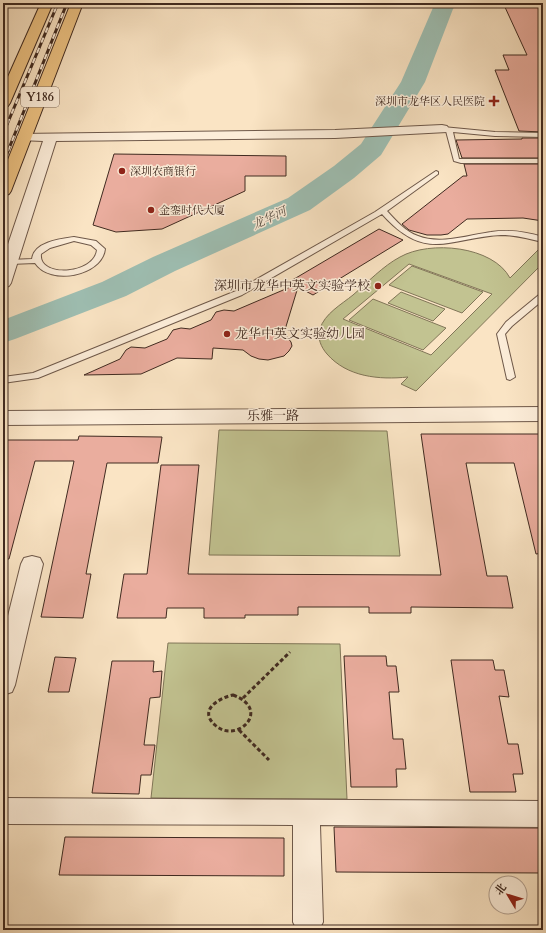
<svg xmlns="http://www.w3.org/2000/svg" width="546" height="933" viewBox="0 0 546 933" font-family="Cardo,'Noto Serif SC',serif">
<rect width="100%" height="100%" fill="#fae4c4"/>
<filter id="stains"><feTurbulence type="fractalNoise" baseFrequency=".005" numOctaves="4"/><feColorMatrix values="0 0 0 0 .2 0 0 0 0 .09 0 0 0 0 .02 0 0 0 .5 -.17"/></filter>
<radialGradient id="worn" r=".72"><stop offset=".6" stop-color="#630" stop-opacity="0"/><stop offset="1" stop-color="#630" stop-opacity=".3"/></radialGradient>
<path fill="#c2c391" stroke="#817658" fill-rule="evenodd" d="M541,247L543,248V263L416,391L401,384L408,377C379,380 347,377 327,354C321,347 317,338 320,329C324,314 342,304 353,295C368,282 383,266 400,257C430,240 493,246 510,278ZM409,264L492,294L431,355L343,319Z
M412,266L483,292L462,313L389,285Z
M401,292L445,309L433,321L388,303Z
M373,299L446,328L423,350L349,320Z
M219,430L387,431L400,556L209,555Z
M168,643L340,644L347,799L151,798Z"/>
<g fill="none" stroke-linecap="round" stroke-linejoin="round">
<path fill="#9ebfb3" fill-rule="evenodd" d="M435,3H458L453,9L425,82L381,155L354,178L310,210L175,271L126,296L15,339L3,343V320L102,282L153,257L288,198L334,166L361,144L401,82Z"/>
</g>
<path fill="#eaad9e" stroke="#402a20" d="M504,5H533L534,7H538L543,16V132L519,131L495,70H509L503,55H527Z
M522,138H543V158H462L456,140L522,139Z
M114,154L286,156V176H245V191L162,229L116,232L93,225Z
M464,164H543V221L523,218L467,219L448,234L441,235H427L409,230L402,224L463,176H467Z
M379,229L403,240L313,295L298,287L284,333L291,342L292,346L289,351L284,356L268,360L259,359L251,356L243,350L213,348L212,359L177,358L141,374L84,375L120,359L126,350L131,347L145,348L167,339L173,330L181,328L190,329L211,320L216,312L224,310L234,311L295,285L289,282Z
M421,434H543V553L536,554L514,463H466L487,576H507L513,608L411,607V613H369V607H298V615H245V618H204V608H167L166,618H117L124,574H147L161,465H199L188,574L441,575Z
M79,436L162,437L158,463H107L86,574H91L83,618L41,617L74,461H35L9,559H3V440H78Z
M344,656H386L387,666H396L399,692H389L393,739H403L406,769H396L397,787H351Z
M55,657L76,658L69,692H48Z
M451,660H493L495,670H504L509,697L499,696L508,744H518L523,774H513L516,792H470Z
M112,661H154L153,672L162,671L160,697L150,698L144,745H155L151,775H141L139,794L92,793Z
M334,827L543,828V873L336,872Z
M65,837L284,838V876L59,875Z"/>
<g fill="none" stroke-linecap="round" stroke-linejoin="round">
<g stroke="#6e5849" stroke-width="2">
<path id="service" d="M443,127L495,132L543,133V137L495,136L453,132L459,159H543V163H461L454,161L446,131L440,129Z
M436,171L438,172V174L387,211C396,221 406,232 418,236C440,245 469,235 491,232C509,229 526,232 543,237V242C529,239 516,235 501,235C448,238 426,263 382,214L242,295L38,378L3,383V377L33,373L236,291L375,212Z
M74,237L96,241L105,249C102,276 50,286 35,263L10,264L6,262L10,260L32,259C34,242 60,239 74,237ZM74,241L91,245L97,250C94,275 38,278 41,254L50,248Z
M540,294H543V300L512,326L505,334L515,377L510,380L507,379L497,334L506,322Z"/>
</g>
<g stroke="#6e5849" stroke-width="2">
<path id="minor" d="M442,125L447,126L449,129L447,132L335,138L56,141L11,283L9,286L3,288V259L43,141L19,140L17,137L19,134L335,130Z
M32,556L40,558L43,564L15,685L12,692L3,695V636L21,564L24,558Z
M3,798L543,801V827L320,825L323,922L319,930H297L293,922V825L3,824Z"/>
</g>
<g stroke="#6e5849" stroke-width="2">
<path id="tertiary" d="M543,407V421L3,425V411Z"/>
</g>
<g stroke="#402a20" stroke-width="2">
<path id="primary" d="M41,3H53L10,103L8,106L3,107V88Z
M71,3H83L11,191L9,194L3,196V172Z"/>
</g>
<path stroke="#402a20" stroke-width="3" stroke-dasharray="4 2.5" stroke-linecap="butt" d="M233,695C273,710 236,745 215,725C198,710 219,698 233,695Z
M243,698L290,652
M239,730L269,760"/>
<use href="#service" fill="#fcedd9" fill-rule="evenodd"/>
<use href="#minor" fill="#fcedd9" fill-rule="evenodd"/>
<use href="#tertiary" fill="#fcedd9" fill-rule="evenodd"/>
<use href="#primary" fill="#edc282" fill-rule="evenodd"/>
<g stroke="#402a20" stroke-width="3">
<path id="rail-far1" d="M3,134L58,3
M8,151L67,3"/>
</g>
<g stroke="#402a20" stroke-width="3.5">
<path id="rail" d="M3,163L8,150"/>
</g>
<use href="#rail-far1" stroke="#fcedd9" stroke-width="2" stroke-dasharray="5.5" stroke-linecap="butt"/>
<use href="#rail" stroke="#fcedd9" stroke-width="2.5" stroke-dasharray="7" stroke-linecap="butt"/>
</g>
<g fill="#8f2418" stroke="#fcedd9" stroke-width="1.5">
<path d="M492 95h4v4h4v4h-4v4h-4v-4h-4v-4h4z"/>
<circle cx="122" cy="171" r="4"/>
<circle cx="151" cy="210" r="4"/>
<circle cx="378" cy="286" r="4"/>
<circle cx="227" cy="334" r="4"/>
</g>
<g text-anchor="middle" dominant-baseline="central" stroke-width="3" stroke-linejoin="round" paint-order="stroke">
<g font-size="11" fill="#402a20" stroke="#fcedd9" text-anchor="start">
<text x="485" y="101" text-anchor="end">深圳市龙华区人民医院</text>
<text x="130" y="171">深圳农商银行</text>
<text x="159" y="210">金銮时代大厦</text>
</g>
<rect fill="#fcedd9" stroke="#786458" stroke-width="1" x="21" y="87" width="38" height="20" rx="3"/>
<g font-size="12" font-weight="bold" fill="#402a20">
<text x="40" y="97">Y186</text>
</g>
<g font-size="12" font-style="italic" fill="#584f45" stroke="#fcedd9">
<text transform="translate(269 218) rotate(-25)">龙华河</text>
</g>
<g font-size="13" fill="#402a20" stroke="#fcedd9" text-anchor="end">
<text x="370" y="286">深圳市龙华中英文实验学校</text>
<text x="235" y="334" text-anchor="start">龙华中英文实验幼儿园</text>
</g>
<g font-size="13" fill="#402a20" stroke="#fcedd9">
<text x="273" y="416">乐雅一路</text>
</g>
</g>
<rect width="546" height="933" fill="none" stroke="#fae4c4" stroke-width="16"/>
<rect x="4" y="4" width="538" height="925" fill="none" stroke="#402a20" stroke-width="2"/>
<rect x="8" y="8" width="530" height="917" fill="none" stroke="#402a20"/>
<g transform="translate(508 895) rotate(308)"><circle r="19" fill="#fcedd9" stroke="#b19f8f"/>
<path d="M0-3L7 15L0 10L-7 15Z" fill="#8f2418"/>
<text y="-6" font-size="11" font-weight="bold" text-anchor="middle" fill="#402a20">北</text>
</g>
<rect width="100%" height="100%" filter="url(#stains)"/>
<rect width="100%" height="100%" fill="url(#worn)"/>
</svg>
